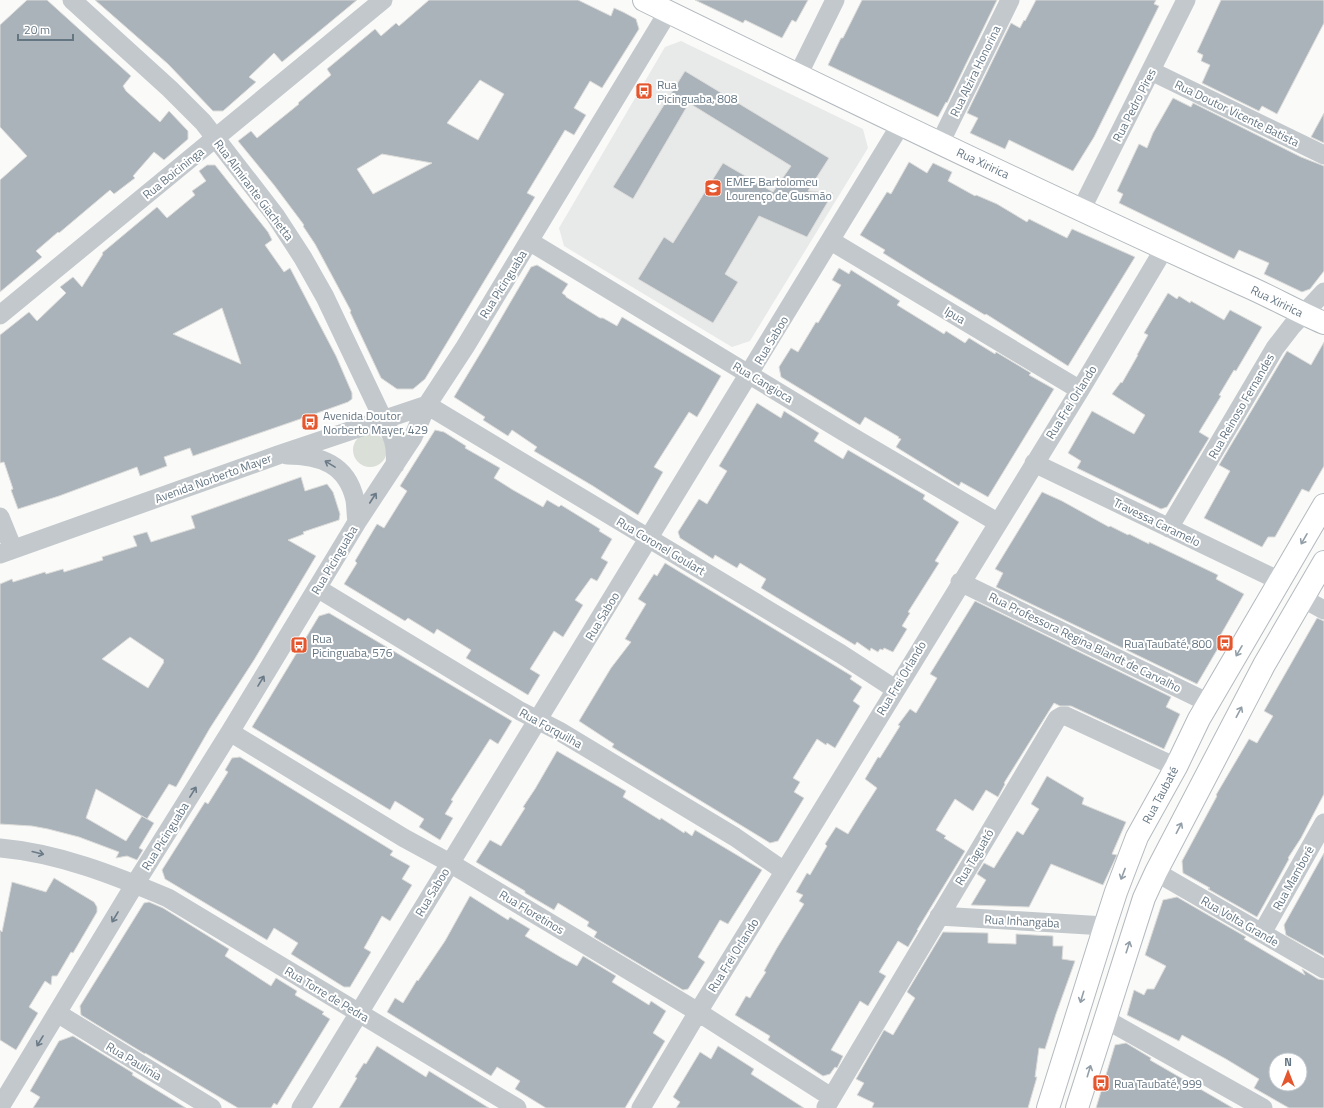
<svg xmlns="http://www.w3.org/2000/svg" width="1324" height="1108" viewBox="0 0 1324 1108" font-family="'Titillium Web',sans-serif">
<rect width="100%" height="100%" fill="#fafaf8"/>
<path fill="#e8e9e9" d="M681,41L863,129L868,148L750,341L732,347L564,246L559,228L665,47Z"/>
<path fill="#dadfd7" d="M353 450a17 17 0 1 1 34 0a17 17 0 1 1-34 0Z"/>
<path fill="#aab3b9" stroke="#dcdcda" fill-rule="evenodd" d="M27,0H47L131,76L123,86L126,91L160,122L169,111L188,131V139L164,160L154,152L133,176L135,178L114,194L110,190L59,233L58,232L36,251L42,257L0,292V180L27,156L0,127V25Z
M95,0H357L282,62L274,53L249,77L256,82L223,111H213L168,64Z
M429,0H578L611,16L614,8L623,12L636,19L639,29L602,88L590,81L574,108L586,115L574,135L565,130L527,193L535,197L425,379L413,389H397L381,378L350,312L351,311L315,244L303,226L304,225L274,185L238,141L251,131L257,138L299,104L298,103L331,75L327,69L375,29L381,36L396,23L399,26ZM480,80L504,94L478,140L447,123ZM382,154L432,163L373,194L357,169Z
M695,0H808L796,22L792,20L782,38L745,20L743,23Z
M862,0H997L947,103L946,102L938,117L828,65L841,38H843Z
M1036,0H1156L1154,4L1159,6L1094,137L1073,171L1009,140L1005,149L970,133L978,118L967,113L1011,23L1020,28L1024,20L1025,21Z
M1221,0H1324V23L1277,114L1262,106L1259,111L1202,83L1210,65L1201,61L1203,55L1197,52Z
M685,71L829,158L808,191L833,193L807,237L759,216L725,274L738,282L713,323L638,279L664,237L673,243L723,163L773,192L791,166L689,103L633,199L613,187Z
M1173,98L1191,107L1193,103L1301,157L1324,166V271L1310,289L1302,292L1264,274L1269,263L1239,250L1234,259L1119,203L1123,194L1117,191L1139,144L1147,148L1153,133Z
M1324,113V143L1311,137Z
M909,162L927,173L933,163L952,172L948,181L975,196L976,195L997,204L1027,222L1029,219L1067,238L1072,229L1135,257L1068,366L986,314L985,315L928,281L883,253L885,250L860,235L887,192L891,194Z
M207,165H215L268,232L272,240L265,245L284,272L290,268L336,356L352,393V399L348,402L309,416L193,456L190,448L164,457L167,466L140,476L137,467L59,496L18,509L11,490L13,489L4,462L0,463V335L29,312L37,321L66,293L60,287L73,277L82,287L103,254L102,253L157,207L167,218L195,195L192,191L206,181L199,171ZM222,308L241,364L173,334Z
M537,265L568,284L562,293L566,296V297L600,318H603L617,326L622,317L721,376L697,417L689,412L654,467L663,472L638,515L593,486L534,451L537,447L512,430L508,436L483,420L485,417L454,397L486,344L531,267Z
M839,268L849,274L851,270L900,301L897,305L944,334L946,331L965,343L969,338L995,354L996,352L1031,373L1029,375L1054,389L988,497L961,482L959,486L896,447L901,439L898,438L899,437L865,417L860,425L781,377L779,367L791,348L798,352L816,322L818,323L841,285L832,280Z
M1168,293L1177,299L1179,296L1190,303L1191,301L1224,320L1230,310L1262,327L1236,371L1234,370L1219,395L1221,396L1199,432L1209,438L1167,507L1161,509L1077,468L1081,461L1068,453L1092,411L1134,434L1145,415L1112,394L1121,382L1122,383L1138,355H1137L1148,335L1144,333Z
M1324,342V466L1309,492L1302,489L1275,537H1268L1262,547L1204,518L1230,471L1219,465L1287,351L1311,365Z
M757,403L781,418L784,411L819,433L814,441L843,459L848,450L925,495L923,499L959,522L935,561L939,563L908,612L910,613L902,626L907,629L893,652L884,648L883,650L880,649L878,652L871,648L870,651L857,642L855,645L761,588L766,579L740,563L737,568L715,555L713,559L680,538L678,532L699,499L707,504L727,471L719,466Z
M435,430L444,432L466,446L465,448L500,468L494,478L513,490L543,507L547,500L559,507L561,505L600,529L599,531L612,539L601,558L608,562L597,581L591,578L575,600L583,605L563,637L554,631L530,669L540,675L528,695L466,658L471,650L437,629L434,634L408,618L405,621L344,584L357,563L355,561L377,524L384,528L407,491L400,486Z
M301,477L305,491L327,484L333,492L340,514L339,520L303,532L304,534L288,540L316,556L254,660L210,728L176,787L169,784L147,819L96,789L86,818L126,841L142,816L154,823L139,848L143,850L137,860L127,856L116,858L119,852L79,837L48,829L32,826L0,824V584L12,579L13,582L45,572L46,574L63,569L64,572L103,560L102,557L137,546L133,536L147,532L151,542L195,528L191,516ZM130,637L164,660L163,661L164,662L148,688L102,659Z
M1042,492L1062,501L1109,527L1110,526L1128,535L1129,534L1149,544V542L1218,575L1216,579L1244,594L1220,636L1224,638L1197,684L996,587L1003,573L995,569Z
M665,563L852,676L850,679L862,687L853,701L860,706L835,748L827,743L826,745L817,739L793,778L800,782L794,792L804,798L778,841L770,843L762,838L612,747L614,744L579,721L611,668L631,642L625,639L646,604L638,599L654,574L657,576Z
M975,601L1171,697L1166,707L1180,714L1164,749L1071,706H1060L1054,703L1004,783L1005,784L998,797L986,790L973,811L955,799L936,830L946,836L944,838L965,851L917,930H918L908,947L898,941L879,972L886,976L868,1006L860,1001L831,1050L843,1056L837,1068L835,1067L830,1074L823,1076L768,1040L770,1036L735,1015L746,996L750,998L757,986L766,972L764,971L777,948L804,904L799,901L803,895L796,892L807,873L810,875L827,846L825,844L836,827L848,834L861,813L877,788L865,779L878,757L880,758L900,726L898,725L910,709L916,713L937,678L930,674Z
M329,613L512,721L498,744L490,739L451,800L453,801L445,814L453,818L440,840L419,827L424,819L395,801L390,810L252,727L319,616Z
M1317,618L1324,621V794L1301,838L1288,858L1289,859L1257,917L1208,889L1210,888L1183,873L1182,861L1217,796L1216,795L1249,739L1257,743L1273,716L1264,711Z
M557,751L626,791L623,797L660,820L661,818L684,833L685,831L692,836L695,830L762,870L728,924L720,920L698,957L705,962L688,989L683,990L594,937L597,932L587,926L589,922L558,903L554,910L525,893V891L476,862L490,840L501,846L525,808L523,807L535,789Z
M240,757L393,851L390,855L410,866L402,879L412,885L390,921L382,916L364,948L371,952L350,987H344L291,954L298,943L274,928L267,940L165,879L162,870L205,802L208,804L228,772L225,770L232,758Z
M1047,776L1084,798L1082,804L1126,822L1112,854L1117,855L1103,885L1051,864L1029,907L971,905L986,880L977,874L984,863L994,868L1017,831L1023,835L1039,809L1031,804Z
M1324,853V956L1286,935L1284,925Z
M54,878L94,902L97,907V912L73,953L71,952L57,976H52L51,985L45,981L29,1007L38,1013L16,1050L0,1040V930L2,932L12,882L46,892Z
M470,896L508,920L510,917L530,929L525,936L562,958L577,966L583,956L616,976L612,982L649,1005L651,1001L666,1011L653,1033L665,1041L625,1108H546L515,1089L520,1081L497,1067L491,1076L387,1012L395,998L403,1003L417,980L418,981L445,941Z
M1177,897L1246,937L1244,939L1305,975L1302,969L1318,979L1324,980V1108H1289L1254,1088L1259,1079L1226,1059L1182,1035L1179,1041L1127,1015L1134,990L1144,995L1147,989H1154L1166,966L1145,955L1163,900ZM1276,1060H1300V1084H1276Z
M149,902L163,908L229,949L225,956L271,986L276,978L297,991L295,995L324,1012L322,1014L330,1019L277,1105L274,1103L271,1108H238L145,1053V1054L81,1015L80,1006L144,903Z
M943,932L988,933V943L1016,944V934L1053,936V946H1063L1062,959L1075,961L1056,1014L1045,1049L1039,1048L1035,1077H1037L1028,1108H872L874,1103L857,1095L864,1083L856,1079L884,1030L893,1035L915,998L907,992Z
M73,1036L133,1073L132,1075L186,1108H33L40,1097L30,1091L59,1041Z
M1126,1043L1151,1058L1150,1060L1233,1108H1096L1115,1045Z
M377,1046L426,1077L429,1071L489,1108H339L357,1078L355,1077L364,1063L366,1064Z
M718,1046L754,1069L751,1074L804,1108H676L680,1102L673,1097L700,1052L711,1059Z"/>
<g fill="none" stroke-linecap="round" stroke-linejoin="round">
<g stroke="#b3babf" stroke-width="24">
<path id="secondary" d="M644,0C842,97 1041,193 1242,284C1270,296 1296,311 1324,323
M1048,1108L1105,926L1116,892L1137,837L1176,767L1199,719L1324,505
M1077,1108L1144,898L1156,872L1264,665L1324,562"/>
</g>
<path stroke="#c3c8cc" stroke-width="19" d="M72,0L170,89L203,122L275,215L303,258L325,297L383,419C393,436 397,445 395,465
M1151,71L1324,155
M798,75L835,0
M940,143L1010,0
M1081,210L1186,0
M529,241L844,432L997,522
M831,241L1080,390
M0,315L383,0
M427,405L841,654L895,689
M287,455C320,455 347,464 355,500C356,507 356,515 357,522
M1034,463L1280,581
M0,517L13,549
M1169,528L1275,348L1292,326L1324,292
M0,554L278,455L427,405
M960,582L1209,703
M317,588L520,711L559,731L735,837L784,871
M1302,598L1324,610
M230,732L404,838L450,863L698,1012L831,1097
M0,848C58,853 114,875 168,898L517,1108
M1156,872L1324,969
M939,916L1105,926
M1262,933L1324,823
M57,1013L212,1108
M1105,1019L1263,1108
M0,1107L135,884L230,732L357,522L413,437L427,405L465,347L529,241L668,12
M826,1107L1057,719L1062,716H1066L1176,767
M301,1108L901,124
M641,1108L698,1012L1080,390L1164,249"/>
<use href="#secondary" stroke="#fff" stroke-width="22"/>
</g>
<defs><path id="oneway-shaft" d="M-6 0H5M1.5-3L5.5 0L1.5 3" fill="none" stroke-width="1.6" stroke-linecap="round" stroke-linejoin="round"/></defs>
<g stroke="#6a7a87">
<use href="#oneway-shaft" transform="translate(330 464) rotate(-149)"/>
<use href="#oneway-shaft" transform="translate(373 498) rotate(-57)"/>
<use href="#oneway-shaft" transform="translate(261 681) rotate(-59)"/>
<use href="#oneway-shaft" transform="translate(193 792) rotate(-58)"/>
<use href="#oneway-shaft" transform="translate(38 853) rotate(14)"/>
<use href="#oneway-shaft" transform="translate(115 917) rotate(121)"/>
<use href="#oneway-shaft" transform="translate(40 1041) rotate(121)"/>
</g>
<g stroke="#939fa8">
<use href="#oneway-shaft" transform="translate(1304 539) rotate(120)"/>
<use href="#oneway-shaft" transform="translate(1239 651) rotate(120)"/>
<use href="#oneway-shaft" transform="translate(1239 712) rotate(-62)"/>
<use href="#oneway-shaft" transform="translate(1179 828) rotate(-63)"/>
<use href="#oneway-shaft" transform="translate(1123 874) rotate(111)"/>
<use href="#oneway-shaft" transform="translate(1128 947) rotate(-72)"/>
<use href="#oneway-shaft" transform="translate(1082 997) rotate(107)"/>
<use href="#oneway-shaft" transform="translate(1089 1071) rotate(-73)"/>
</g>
<defs>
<g id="bus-square" transform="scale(0.9)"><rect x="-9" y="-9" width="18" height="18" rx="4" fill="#e4572e" stroke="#fff"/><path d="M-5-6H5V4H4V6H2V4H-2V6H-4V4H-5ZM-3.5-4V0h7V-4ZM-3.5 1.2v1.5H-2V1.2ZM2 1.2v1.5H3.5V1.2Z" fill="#fff"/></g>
<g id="school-square" transform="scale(0.9)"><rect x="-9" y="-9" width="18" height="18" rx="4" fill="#e4572e" stroke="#fff"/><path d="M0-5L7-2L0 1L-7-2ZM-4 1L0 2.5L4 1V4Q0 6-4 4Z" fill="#fff"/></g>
</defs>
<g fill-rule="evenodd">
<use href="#bus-square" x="644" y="91"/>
<use href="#school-square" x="713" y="188"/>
<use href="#bus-square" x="310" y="422"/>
<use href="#bus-square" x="1225" y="643"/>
<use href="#bus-square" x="299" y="645"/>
<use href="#bus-square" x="1101" y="1083"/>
</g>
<g text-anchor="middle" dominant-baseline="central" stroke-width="4" stroke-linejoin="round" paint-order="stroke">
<g font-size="12" fill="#657683" stroke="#fff">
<text transform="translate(975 71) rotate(-64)">Rua Alzira Honorina</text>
<text transform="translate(1134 105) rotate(-63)">Rua Pedro Pires</text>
<text transform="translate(1237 113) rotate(26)">Rua Doutor Vicente Batista</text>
<text transform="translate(983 163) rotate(25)">Rua Xiririca</text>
<text transform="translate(173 173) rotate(-39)">Rua Boicininga</text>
<text transform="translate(254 190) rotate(53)">Rua Almirante Giachetta</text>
<text transform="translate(503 284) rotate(-58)">Rua Picinguaba</text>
<text transform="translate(1277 301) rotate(26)">Rua Xiririca</text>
<text transform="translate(955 315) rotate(31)">Ipua</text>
<text transform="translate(771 340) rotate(-59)">Rua Saboo</text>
<text transform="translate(763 382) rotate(31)">Rua Cangioca</text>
<text transform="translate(1071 402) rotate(-58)">Rua Frei Orlando</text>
<text transform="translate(1241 406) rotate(-60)">Rua Reinoso Fernandes</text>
<text transform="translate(213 478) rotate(-20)">Avenida Norberto Mayer</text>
<text transform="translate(1157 522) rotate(26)">Travessa Caramelo</text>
<text transform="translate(661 546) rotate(31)">Rua Coronel Goulart</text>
<text transform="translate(334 560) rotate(-59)">Rua Picinguaba</text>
<text transform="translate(602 616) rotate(-59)">Rua Saboo</text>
<text transform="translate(1085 642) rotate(26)">Rua Professora Regina Blandt de Carvalho</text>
<text transform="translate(901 678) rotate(-59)">Rua Frei Orlando</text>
<text transform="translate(551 728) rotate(29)">Rua Forquilha</text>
<text transform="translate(1160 795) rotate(-62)">Rua Taubaté</text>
<text transform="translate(165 836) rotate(-58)">Rua Picinguaba</text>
<text transform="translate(974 857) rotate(-59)">Rua Taguató</text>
<text transform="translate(1293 878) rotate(-61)">Rua Mamboré</text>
<text transform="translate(432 892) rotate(-59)">Rua Saboo</text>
<text transform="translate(532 912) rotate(31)">Rua Floretinos</text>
<text transform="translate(1022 921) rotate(3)">Rua Inhangaba</text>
<text transform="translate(1240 921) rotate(30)">Rua Volta Grande</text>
<text transform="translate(733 955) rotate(-58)">Rua Frei Orlando</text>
<text transform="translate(327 994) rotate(31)">Rua Torre de Pedra</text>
<text transform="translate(134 1061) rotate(31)">Rua Paulínia</text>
</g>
<g font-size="12" fill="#657683" stroke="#fff" text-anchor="start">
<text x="657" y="84">Rua<tspan x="657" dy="14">Picinguaba, 808</tspan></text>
<text x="726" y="181">EMEF Bartolomeu<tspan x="726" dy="14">Lourenço de Gusmão</tspan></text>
<text x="323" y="415">Avenida Doutor<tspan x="323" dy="14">Norberto Mayer, 429</tspan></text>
<text x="312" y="638">Rua<tspan x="312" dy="14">Picinguaba, 576</tspan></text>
<text x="1212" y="643" text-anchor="end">Rua Taubaté, 800</text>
<text x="1114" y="1083">Rua Taubaté, 999</text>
</g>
</g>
<g transform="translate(1288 1072)"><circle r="19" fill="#ffffff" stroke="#c1c8cd"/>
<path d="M0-3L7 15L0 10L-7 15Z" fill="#e4572e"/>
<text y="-6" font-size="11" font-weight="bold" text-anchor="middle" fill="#657683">N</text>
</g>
<path d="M18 34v6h55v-6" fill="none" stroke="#657683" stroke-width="2"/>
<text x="24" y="34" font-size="12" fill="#657683" stroke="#ffffff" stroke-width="3" paint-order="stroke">20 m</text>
</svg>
